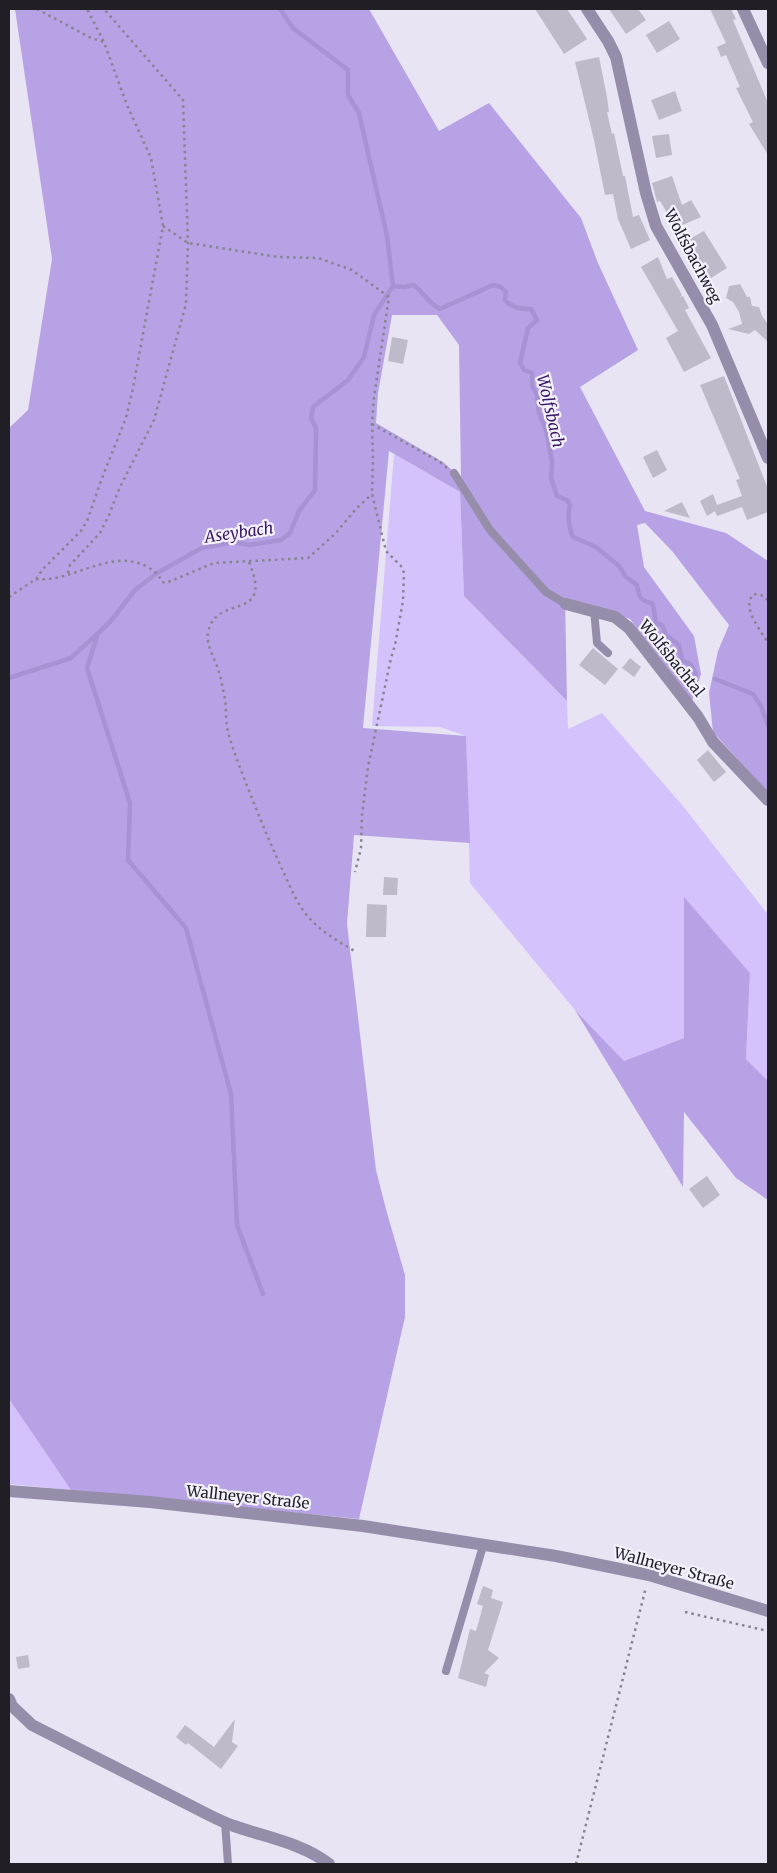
<svg xmlns="http://www.w3.org/2000/svg" width="777" height="1873" viewBox="0 0 777 1873" font-family="Merriweather,serif">
<rect width="100%" height="100%" fill="#e8e4f4"/>
<path fill="#d4c2fd" d="M394,454L460,492L464,596L567,701L568,729L602,713L683,806L766,912L768,910V1081L746,1059L750,973L684,898V1038L624,1061L575,1010L470,883L466,736L440,727L372,726Z
M9,1399L71,1490L9,1484Z"/>
<path fill="#b7a2e6" fill-rule="evenodd" d="M15,9H369L439,131L489,103L581,218L598,263L638,350L580,387L645,511L726,533L768,561V793L713,732L709,693L718,651L729,625L672,551L645,523L637,525L644,567L694,636L701,674L692,701L630,619L565,598L567,701L464,596L460,492L389,451L363,728L466,736L470,843L354,835L347,924L376,1170L387,1213L405,1275V1317L359,1519L71,1490L9,1399V428L28,410L52,259ZM392,315H437L459,345L461,478L443,462L376,423L378,393Z
M684,897L750,973L746,1059L768,1081V1200L736,1178L684,1112L683,1187L575,1010L624,1061L684,1038Z"/>
<g fill="none" stroke-linecap="round" stroke-linejoin="round">
<path stroke="#a792d4" stroke-width="4.5" d="M280,9L293,28L348,70V95L359,113L387,236L393,286
M393,286L404,287L414,285C424,293 428,303 440,309L493,285L501,287L506,292L505,300C511,308 521,309 531,309L537,320L528,328L520,363L524,370L532,373V386L537,395L539,413L546,430L552,461L551,478L557,496L567,500L570,505C567,516 568,525 573,537L596,547L619,566L626,577L637,585C639,597 640,601 652,603C655,610 654,616 656,623L662,625L666,635L679,645L682,660L690,664L696,674
M98,633L87,668L130,803L128,860L186,928L231,1094L237,1225L263,1294
M9,678L71,658L110,622L135,590L157,573L202,548L234,542L249,545L281,540L290,533L299,511L315,490L316,428L311,418L313,407L348,380L364,357L374,315L393,286
M715,679L753,694L761,706L768,725"/>
</g>
<path fill="#bfbaca" d="M535,9H567L587,39L564,54Z
M609,9H638L646,20L626,34Z
M710,9H731L736,19L733,20L768,103V155L749,124L753,122L736,88L740,87L726,55L721,57L717,47L726,43Z
M669,21L680,39L657,53L646,35Z
M599,57L607,97L609,112H607L612,134L614,133L623,176H625L633,217L639,215L650,240L631,249L618,219L613,194L605,195L594,140L575,62Z
M675,91L682,111L659,120L651,100Z
M669,134L672,155L656,158L652,136Z
M672,176L682,205L691,200L701,217L676,228L660,201L657,202L652,183Z
M704,231L727,268L706,281L687,250L688,249L684,242Z
M658,257L667,279L672,277L682,295L680,297L683,296L689,308L685,310L711,358L684,372L666,338L678,331L641,267Z
M740,284L747,297H750L752,306L759,307L762,316L768,324V342L755,330L749,334L728,329L742,324L739,312L733,302L726,298L729,286Z
M392,337L408,340L403,364L388,361Z
M724,376L768,489V512L747,520L742,507L717,516L715,511L707,516L700,501L713,494L717,505L742,496L736,480L740,479L700,385Z
M657,450L667,470L653,478L643,457Z
M682,502L690,518L664,511Z
M593,648L618,669L605,685L579,665Z
M630,658L641,667L634,677L622,668Z
M708,750L726,772L714,782L697,760Z
M384,877L398,878L397,895H383Z
M367,904L387,905L386,937H366Z
M707,1176L720,1195L703,1208L689,1189Z
M483,1586L493,1590L491,1598L503,1602L488,1650L499,1658L484,1673L489,1675L486,1687L458,1678L470,1629L476,1631L483,1606L477,1604Z
M28,1655L30,1667L18,1669L16,1657Z
M235,1719L232,1742L238,1746L221,1769L188,1743L186,1745L176,1737L185,1725L214,1747Z"/>
<g fill="none" stroke-linecap="round" stroke-linejoin="round">
<path stroke="#87848f" stroke-width="2.5" stroke-dasharray="2.5 4" stroke-linecap="butt" d="M37,9L91,38L104,42
M163,226L188,243L278,257L318,258L352,270L389,297L374,397L372,424L373,458L372,494L386,551L402,567L404,573L403,601L395,645L391,658L368,767L362,815L361,848L355,872
M372,424L440,462L447,468
M249,562C275,624 215,592 208,633C206,645 214,657 218,669C221,677 222,686 224,694C227,707 225,720 228,732C234,754 243,775 251,796C261,821 271,845 282,869C290,886 297,905 310,919C323,933 340,942 356,952
M68,573L70,565L100,533L109,515L120,487L154,420L186,304L188,243L183,100L104,9
M36,579C72,583 109,548 146,566C153,570 159,574 162,582L166,583L214,563L308,558L335,534L356,509L372,494
M9,597L36,579L43,569L81,531L87,521L102,478L126,418L133,388L163,226L151,158L127,105L104,42L87,9
M768,600L761,595L754,594C740,606 761,631 768,643
M685,1612L768,1631
M576,1864L646,1587"/>
<path stroke="#968daa" stroke-width="8" d="M454,473L490,530L546,592L566,604
M594,610L597,643L608,653
M446,1671L483,1546
M225,1822L228,1864"/>
<path stroke="#968daa" stroke-width="12" d="M587,9L608,41L616,57L646,193L656,226L712,325L768,458
M743,9L768,63
M566,604L615,617L629,628L698,717L713,742L768,800
M9,1491L150,1502L363,1526L556,1556L649,1575L768,1611
M9,1699L12,1706L32,1725L209,1815C217,1819 225,1823 234,1826C265,1837 302,1843 329,1864"/>
</g>
<g text-anchor="middle" dominant-baseline="central" stroke-width="4.5" stroke-linejoin="round" paint-order="stroke">
<g font-size="15" fill="#211f25" stroke="#f5f2ff">
<text transform="translate(693 256) rotate(62)">Wolfsbachweg</text>
<text transform="translate(672 658) rotate(51)">Wolfsbachtal</text>
<text transform="translate(248 1497) rotate(6)">Wallneyer Straße</text>
<text transform="translate(674 1568) rotate(15)">Wallneyer Straße</text>
</g>
<g font-size="16" font-style="italic" fill="#3a1865" stroke="#f5f2ff">
<text transform="translate(551 411) rotate(77)">Wolfsbach</text>
<text transform="translate(239 532) rotate(-8)">Aseybach</text>
</g>
</g>
<rect width="777" height="1873" fill="none" stroke="#211f25" stroke-width="20"/>
</svg>
